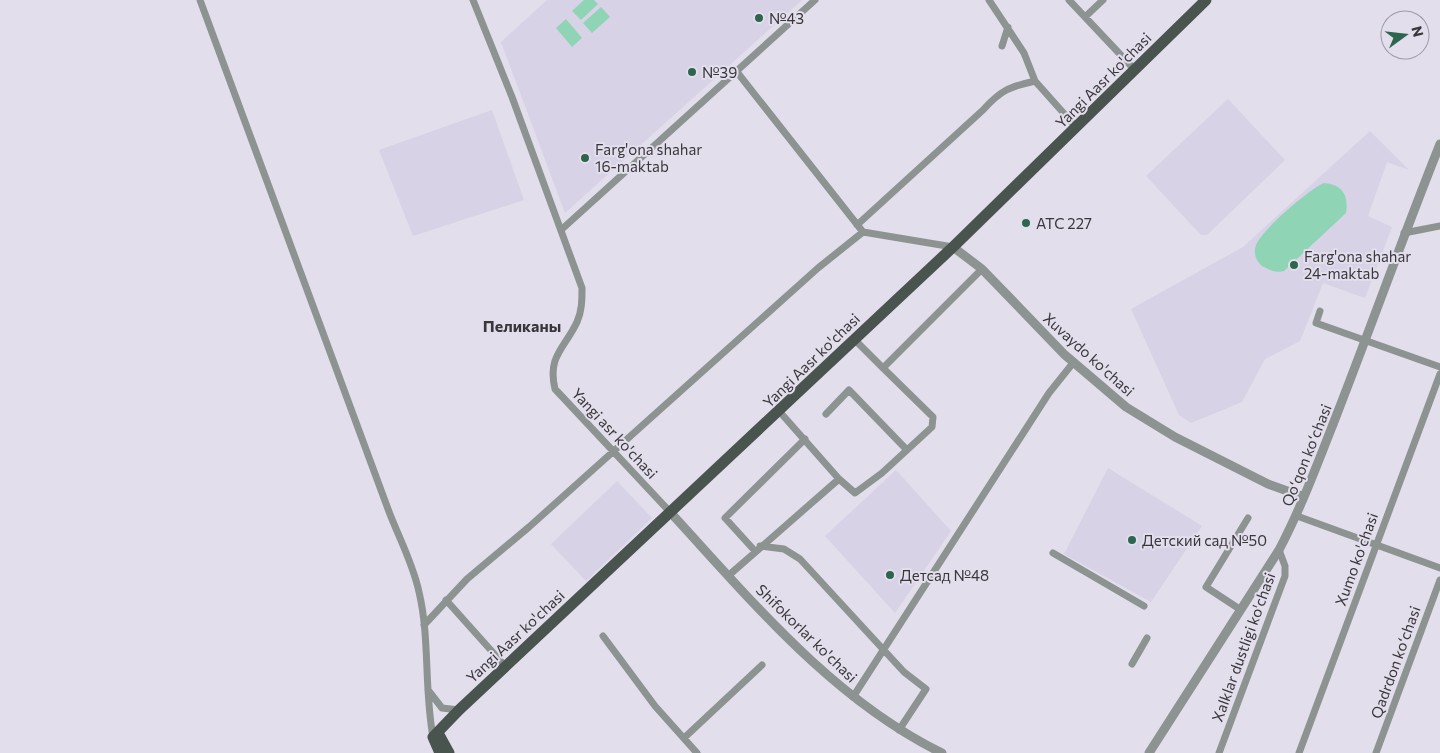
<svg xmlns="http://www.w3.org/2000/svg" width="1440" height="753" viewBox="0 0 1440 753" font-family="Commissioner,sans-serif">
<rect width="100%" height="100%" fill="#e2deeb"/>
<path fill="#d7d2e6" d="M547,0H802L565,213L501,42Z
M1228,99L1285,160L1207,235H1201L1146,176Z
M492,110L524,200L413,236L379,150Z
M1370,131L1409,170L1387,162L1368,216L1392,227L1365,298L1323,283L1300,341L1265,359L1242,402L1191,423L1179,415L1131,309L1243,247Z
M1108,468L1202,526L1151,602L1064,554Z
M896,470L951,531L895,613L825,536Z
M617,481L652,518L586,581L551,544Z"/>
<path fill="#8fd4b5" d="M584,0H594L598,4L581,20L572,11Z
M601,7L610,17L592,33L583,23Z
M566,19L582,38L572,47L556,28Z
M1324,183C1342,184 1349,195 1346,213L1284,271C1276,273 1269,270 1262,266C1256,261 1253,253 1256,245C1262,230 1308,190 1324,183Z"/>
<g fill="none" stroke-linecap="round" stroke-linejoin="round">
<path stroke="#8d9390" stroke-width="7" d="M200,0L388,509C398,536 413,563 419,592C430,638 424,689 433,737
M473,0L512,97L582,288C582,300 582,311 577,322C565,348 547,356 555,389L670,512
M989,0L1024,53L1035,81L1076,127
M1069,0L1134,69
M1085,17L1103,0
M1002,46L1008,27
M737,72L863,232L953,247
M857,225L983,110C1001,90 1009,87 1035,81
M561,230L815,0
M1404,233L1440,226
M1320,311L1316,323L1440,367
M854,339L883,368
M779,411L839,479
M826,414L849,390L906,449
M1297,516L1440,568
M760,546L784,549L800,559L904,672L926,689L899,730
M755,551L725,518L805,439
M1053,553L1144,606
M728,576L839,479L855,493L882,473L932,427L933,417L883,368L982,269
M446,600L505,666
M1241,610L1206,587L1248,518
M424,625L467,579L529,527L818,268L863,232
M603,636L655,706L697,753
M1132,664L1147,638
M428,690L442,708L459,710
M853,697L1049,393L1073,363
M684,738L762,665
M1219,753L1285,576V566L1279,550
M1299,753L1440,374
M1376,753L1440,580"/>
<path stroke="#8d9390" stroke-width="9" d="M953,247L982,269L1065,355L1126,407L1175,437L1268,484L1304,497
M670,512C751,600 832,699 942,753
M1149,753L1279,550C1302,506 1319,460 1337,414C1372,324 1404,234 1440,144"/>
<path stroke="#4a544f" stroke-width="11" d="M438,733L449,753
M440,753L433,737L459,710L953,247L1206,0"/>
</g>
<g fill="#2d664f" stroke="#e2deeb" stroke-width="2">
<circle cx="759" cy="18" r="5"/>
<circle cx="692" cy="72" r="5"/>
<circle cx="585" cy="158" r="5"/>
<circle cx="1026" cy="223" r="5"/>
<circle cx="1294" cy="265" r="5"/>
<circle cx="1132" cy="540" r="5"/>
<circle cx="890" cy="575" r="5"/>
</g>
<g text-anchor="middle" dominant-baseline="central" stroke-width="4" stroke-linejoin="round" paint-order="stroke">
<g font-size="15" fill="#39373c" stroke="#e2deeb" text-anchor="start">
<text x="769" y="18">№43</text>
<text x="702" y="72">№39</text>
<text x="595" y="149">Farg'ona shahar<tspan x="595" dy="17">16-maktab</tspan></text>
<text x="1036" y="223">АТС 227</text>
<text x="1304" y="256">Farg'ona shahar<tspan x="1304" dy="17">24-maktab</tspan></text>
<text x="1142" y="540">Детский сад №50</text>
<text x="900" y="575">Детсад №48</text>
</g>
<g font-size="15" fill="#39373c" stroke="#e2deeb">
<text transform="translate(1103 80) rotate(-45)">Yangi Aasr ko'chasi</text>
<text transform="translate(1089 354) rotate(42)">Xuvaydo ko'chasi</text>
<text transform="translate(811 360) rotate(-44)">Yangi Aasr ko'chasi</text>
<text transform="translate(615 433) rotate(47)">Yangi asr ko'chasi</text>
<text transform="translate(1306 455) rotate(-68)">Qoʻqon koʻchasi</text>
<text transform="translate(1356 559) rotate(-70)">Xumo ko'chasi</text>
<text transform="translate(807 633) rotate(44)">Shifokorlar ko'chasi</text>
<text transform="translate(515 636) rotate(-43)">Yangi Aasr ko'chasi</text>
<text transform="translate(1243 647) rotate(-70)">Xalklar dustligi ko'chasi</text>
<text transform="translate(1395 662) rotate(-70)">Qadrdon koʻchasi</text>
</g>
<g font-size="16" font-weight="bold" fill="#39373c" stroke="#e2deeb">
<text x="522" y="325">Пеликаны</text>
</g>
</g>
<g transform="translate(1405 35) rotate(75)"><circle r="24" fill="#e2deeb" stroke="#9e9ba5"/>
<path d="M0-4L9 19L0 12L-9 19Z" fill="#2d664f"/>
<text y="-8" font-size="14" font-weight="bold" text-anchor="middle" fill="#39373c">N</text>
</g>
</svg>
